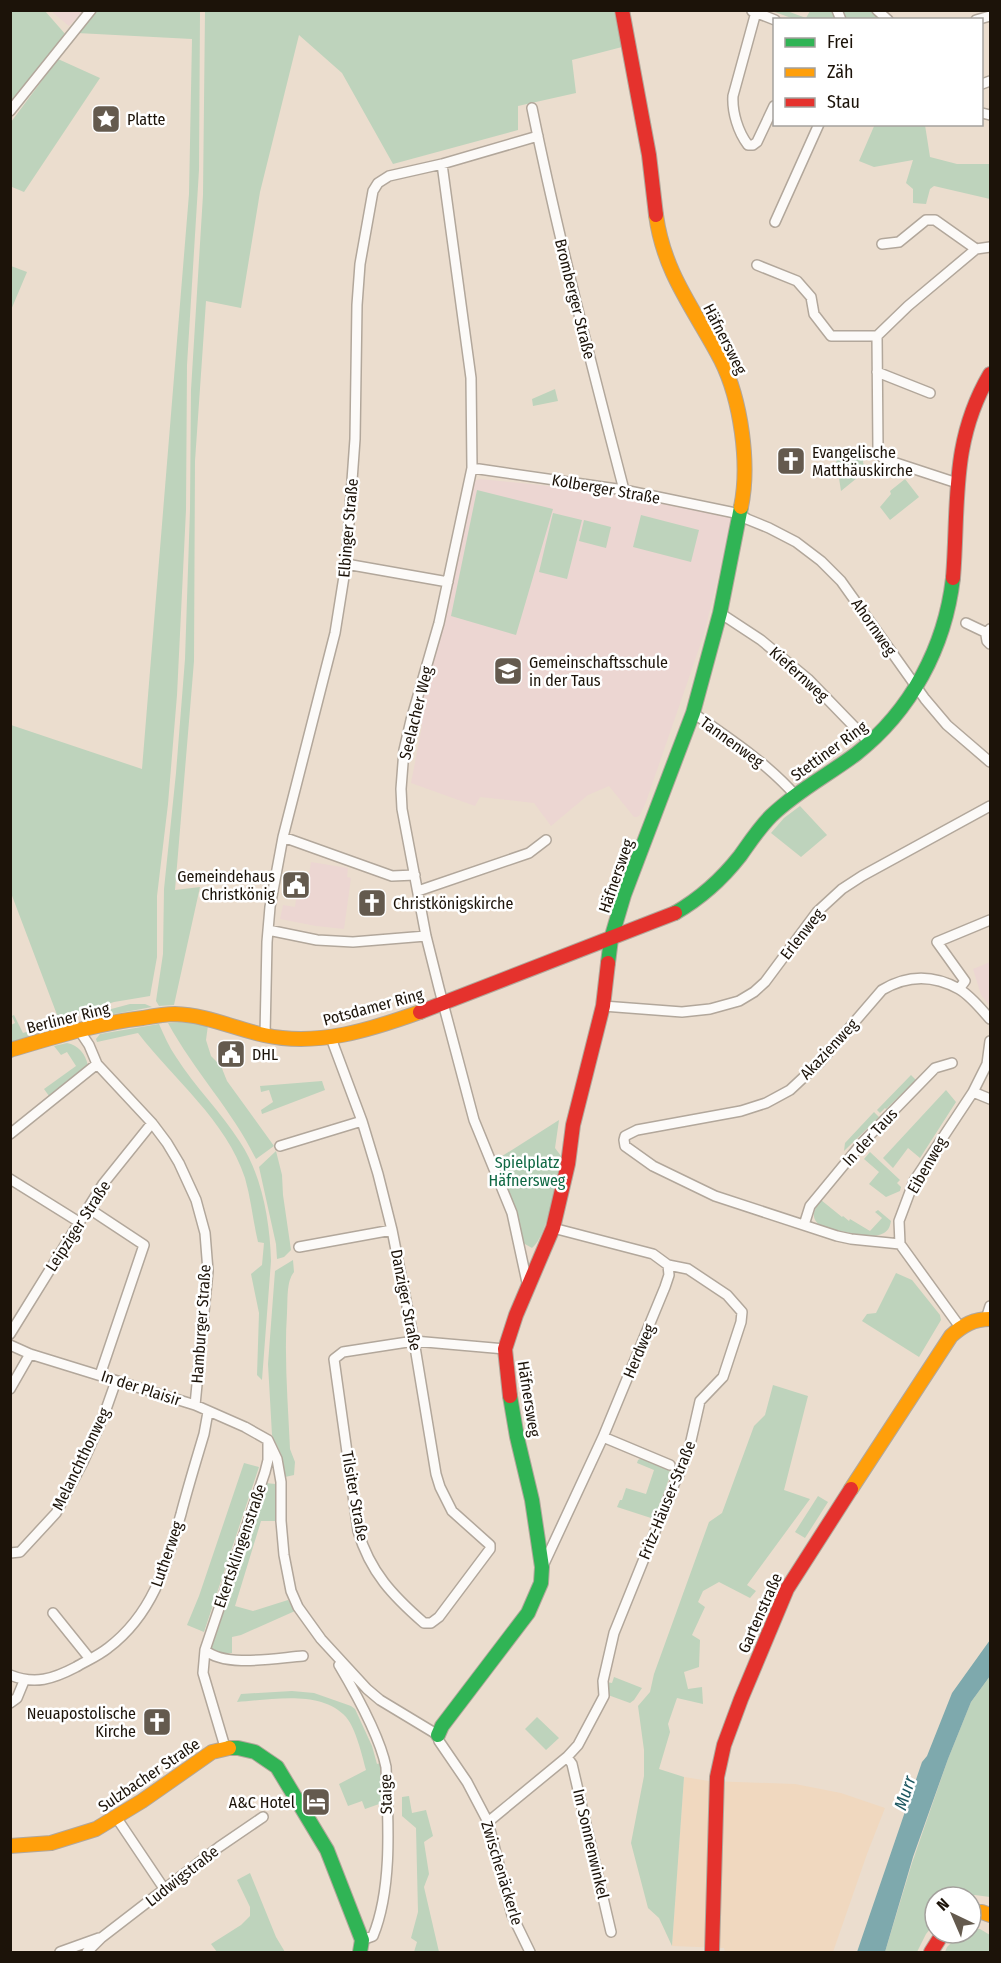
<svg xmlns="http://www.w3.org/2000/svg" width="1001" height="1963" viewBox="0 0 1001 1963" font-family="'Fira Sans Condensed',sans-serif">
<rect width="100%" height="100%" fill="#ebddce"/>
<path fill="#f0d8bf" d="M684,1777L709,1781L795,1784L841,1793L885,1808L867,1854L833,1952H725L724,1948L672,1946Z"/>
<path fill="#ecd6d2" d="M51,11H84L69,26Z
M480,479L560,487L640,499L732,517L731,526L704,634L646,802L640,815L637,817H634L609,786L588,795L551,826L534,803L480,797L475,806L411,783L422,726L418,714L442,627L474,481Z
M311,862L348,868L347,877L351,878L344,929L316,926L280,919L283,905L295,907L297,892L306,893Z
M990,962V1006L981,995L973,969Z"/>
<path fill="#bed3bc" d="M11,11H45L66,35L11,105Z
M96,11H200L199,170L187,365L186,510L177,695L168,804L157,896V957L150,996L114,1002L59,1020L11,893V725L142,769L189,194L192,39L77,33Z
M205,11H614L622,47L572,60L576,93L518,106V130L393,164L342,73L299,35L260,192L241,308L206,301L195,461L194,661L175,890L200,887L174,1005L159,1006L156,1001L163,954L164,889L176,773L185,659L190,509L191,390L203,195Z
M772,11H787L806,18L810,11H872L881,19H794Z
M58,59L100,78L24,192L12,187L11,189V122Z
M875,124L925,125L930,157L957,164H990V199L934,186L930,189L926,204L913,203V189L906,183L913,160L874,167L859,161Z
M11,266L27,272L11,310L10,266Z
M555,389L558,401L533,406L532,399Z
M858,452L864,453L863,463L868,469L841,491L836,459L853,458Z
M905,479L919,497L890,520L880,507L891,494L890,491Z
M477,490L553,509L516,635L451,616Z
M553,513L582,520L567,579L539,572Z
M641,515L699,530L691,562L633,547Z
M584,520L611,527L606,548L579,541Z
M800,806L827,835L801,857L771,833L784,818Z
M130,1004H145L152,1007L82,1020L85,1016Z
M14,1015L23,1033L44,1027H56L11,1042V1025L15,1023L12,1016Z
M179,1022L208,1025L206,1040L211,1056L221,1066L227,1081L274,1146L256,1159C232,1110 194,1071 168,1023Z
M159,1024C164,1035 169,1047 176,1057C195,1087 221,1112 240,1142C262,1175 270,1222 271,1261L262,1380L257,1375L259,1313L251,1274L262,1265L264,1243L258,1242C253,1221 251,1199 245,1178C226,1120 174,1080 138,1033L97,1042L96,1039L100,1034Z
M67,1043C78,1045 86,1054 88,1066L49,1096L44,1089L76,1066L67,1052L61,1055L54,1046Z
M911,1075L916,1080L886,1109L885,1108L880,1113L877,1110Z
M322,1081L325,1090L262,1114L261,1110L273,1102L269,1090L261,1092L260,1086Z
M946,1090L956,1102L920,1158L908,1148L893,1168L883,1158Z
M874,1112L879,1117L844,1151L845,1143Z
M559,1120L555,1148L561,1156C557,1177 548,1236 532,1248L523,1243L516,1211L496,1160Z
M276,1151L282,1175L283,1195L291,1250L284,1257L277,1259L276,1244L259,1167Z
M870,1152L900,1180L897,1183L901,1187L900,1191L886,1197L869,1184L879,1172L864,1159Z
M821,1200L842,1217L843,1216L849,1221L850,1219L870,1231L882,1218L875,1212L878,1210L891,1221C890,1226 889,1230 884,1233C872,1239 858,1235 846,1232C825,1229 802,1224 821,1200Z
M293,1260L294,1272C286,1282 288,1300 287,1313C284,1358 288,1404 290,1449L295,1462L294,1475L285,1477L281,1454L272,1435L268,1364L275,1271Z
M896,1273L912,1280L940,1315L941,1320L919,1357L862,1321L867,1314L876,1313Z
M773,1385L808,1396L784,1490L810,1499L747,1585L756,1591L750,1598L719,1582L703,1591L698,1602L705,1607L692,1635L700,1640L699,1667L684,1672L688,1689L702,1687L703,1704L677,1698L668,1724L670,1732L659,1769L684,1777L672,1946L659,1918L648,1908L631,1843L644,1776V1750L638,1706L650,1692L654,1674L709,1522L722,1513L754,1426L765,1415Z
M643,1457L665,1466L671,1473L655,1517L651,1518L617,1507L620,1500H622L626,1488L646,1494L654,1470L637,1463L638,1460Z
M244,1463L259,1467L204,1632L187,1625L199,1596Z
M266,1483L275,1484L276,1521H261L235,1606L253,1611L288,1600L295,1611L241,1635L232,1637V1653L222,1654L211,1650Z
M818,1496L828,1502L805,1538L795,1532Z
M990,1676V1897L975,1895L970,1897H935V1923L926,1934L917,1952H885L912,1863L948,1759L971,1702Z
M614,1677L642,1688L634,1700L630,1703L608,1695L606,1682L612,1683Z
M292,1691L314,1693L351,1706L355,1709L372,1746L377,1764L380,1763L382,1803L365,1809L362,1801L348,1806L339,1784L366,1770C362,1755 356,1729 346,1717C321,1689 270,1700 237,1702L241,1694Z
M537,1717L559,1738L546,1750L525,1729Z
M409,1796L412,1813L426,1810L433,1836L424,1842L429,1874L424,1887L439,1952H414L417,1942L411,1938L418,1912L416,1828L402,1816V1797Z
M250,1873L276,1937L285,1952H217L211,1944L241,1925L250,1916V1907L237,1880Z
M971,1928L980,1929L990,1935V1952H945L947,1947L961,1933H971Z"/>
<path fill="#7ea9ad" d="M990,1640V1676L971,1702L948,1759L913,1857L885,1952H857L922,1762L927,1756L952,1693Z"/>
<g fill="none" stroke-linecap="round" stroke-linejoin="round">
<g stroke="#b2a79b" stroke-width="12">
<path id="street" d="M837,10L841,20
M877,10L888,20
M752,11L775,20
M756,12L733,96C732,112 738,132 748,145H753L757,142L774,106
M976,20L990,16
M982,84L990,81
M532,108C558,236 591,363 624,490
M10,111L91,10
M982,113L990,115
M442,164L471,378L472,468L439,623L411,720L404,750L401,789L402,809L426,936L439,988L474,1120L512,1213L528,1287
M775,222L819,124
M882,244L899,242L926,220H935L976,249L990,247
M757,265L797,281L811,297L814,314L831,336H877L878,449L882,457L890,461L957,483
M877,336L908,306L976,249
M877,372L930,393
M472,468L624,490L740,514L747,519L769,528L796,542L821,561L841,581L925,699L947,725L990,762
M346,564L448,582
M720,613L761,640L808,679L870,743
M966,623L987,633
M990,629L986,635L987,641L990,644
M693,713C729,738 767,763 796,796
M283,837L392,876L415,875
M418,891L529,853L546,840
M268,930L317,940L353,942L426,936
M959,989L965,981L937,942L990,920
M603,1006L682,1012L710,1009L739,1001L754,992L765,982L817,912L842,889L862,876L990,806
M79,1030L89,1045L97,1064L152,1123L167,1143L179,1163L196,1200L205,1233L208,1271L195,1405
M265,1035L267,942L270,907L283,837L335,633L346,564L355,439L357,305L360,264L373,191L378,183L389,176L442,164L538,136
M331,1038L362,1121L378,1174L392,1230L414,1341L436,1474L440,1487L452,1511L490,1545V1549L439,1617L431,1623H424C393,1596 370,1572 358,1531L334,1359L343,1352L414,1341L505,1349
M990,1041L987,1064L973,1092L990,1099
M10,1134L97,1064
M280,1146L362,1121
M10,1179L79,1222
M88,1208L144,1245L100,1375
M804,1225L810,1206L862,1143L935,1068L952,1063
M900,1244L899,1221L914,1181L973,1092
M299,1247L392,1230
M986,1319L990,1306
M960,1327L900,1244L851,1239L837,1236L715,1196L653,1166L625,1146L624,1140L625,1136L637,1130L741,1111L766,1103L790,1090L820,1062L882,990C907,975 932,974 959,989C971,996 981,1009 990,1019
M10,1334L103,1184L152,1123
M10,1345L30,1354L195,1405L245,1427L268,1440L277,1459L281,1482V1521L284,1555L291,1591L298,1607L321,1639L367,1689L380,1700L438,1735L439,1741L467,1782L488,1822L512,1915L530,1952
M10,1389L30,1354
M603,1437L670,1465
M10,1553L20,1552L56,1513L83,1462L104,1415L116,1381
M543,1566L603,1437L665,1287L669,1275L668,1265
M53,1613L90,1659
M205,1650C225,1668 276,1658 303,1656
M339,1665C355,1692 380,1737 386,1767C388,1819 393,1887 373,1936L362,1940
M10,1675C35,1685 53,1679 76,1667C86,1661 98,1656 108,1648C153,1614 166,1566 181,1514C188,1487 196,1461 204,1434L208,1412
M10,1703L17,1698L24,1681
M225,1747L203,1673L205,1650L265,1472L268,1460V1443
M567,1757L572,1764L611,1932
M116,1817L165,1890
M488,1822L567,1757L578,1745L604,1696L603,1681L614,1633L675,1482L681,1470L690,1445L700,1401L723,1377L741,1322L742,1312L727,1295L688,1269L668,1265L653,1254L553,1228
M60,1952L99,1938
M87,1952L101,1938L219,1847L263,1817"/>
</g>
<g stroke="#b2a79b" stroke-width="16">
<path id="fast" d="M675,913C701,898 722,879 740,856C750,842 759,828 771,816C797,791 828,775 856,754C911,711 945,647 953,578
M608,963L611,939L624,895L693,713L720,613L741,507
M438,1735L442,1726L528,1613L541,1583L542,1567L532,1500L517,1437L510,1396
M229,1748H238L255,1752L277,1767L327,1850L362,1940L360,1952"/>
</g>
<g stroke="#b2a79b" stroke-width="16">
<path id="slow" d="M656,215C664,274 695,310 721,360C741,400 750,464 741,507
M10,1050C54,1037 98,1023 143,1018C154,1016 165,1014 175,1014C206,1015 233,1028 264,1035C317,1047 370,1030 420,1012
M851,1489L951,1336C963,1325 974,1319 990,1319
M10,1846L51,1843L96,1829L142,1801L212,1752L229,1748
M971,1913L982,1912L990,1915"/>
</g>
<g stroke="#b2a79b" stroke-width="16">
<path id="jam" d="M622,10L649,155L656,215
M953,578C959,504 950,442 990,374
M420,1012L675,913
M510,1396L505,1349L516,1315L553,1228L568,1164L573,1125L603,1006L608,963
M712,1952L717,1777L724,1745L741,1699L787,1589L851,1489
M931,1952L943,1933"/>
</g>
<use href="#street" stroke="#fcfaf8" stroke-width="9"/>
<use href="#fast" stroke="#30b455" stroke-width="14"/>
<use href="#slow" stroke="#ff9f0a" stroke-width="14"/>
<use href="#jam" stroke="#e5322d" stroke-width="14"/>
</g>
<defs>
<g id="sight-square" transform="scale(1.5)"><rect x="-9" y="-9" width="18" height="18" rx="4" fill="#645a4e" stroke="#fff"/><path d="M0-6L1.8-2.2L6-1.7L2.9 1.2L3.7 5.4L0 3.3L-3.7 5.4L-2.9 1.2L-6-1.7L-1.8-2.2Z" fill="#fff"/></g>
<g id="church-square" transform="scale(1.5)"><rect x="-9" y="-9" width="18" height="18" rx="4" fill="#645a4e" stroke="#fff"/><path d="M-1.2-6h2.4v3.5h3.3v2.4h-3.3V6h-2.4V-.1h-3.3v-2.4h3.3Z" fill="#fff"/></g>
<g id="school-square" transform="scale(1.5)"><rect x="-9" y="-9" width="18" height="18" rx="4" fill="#645a4e" stroke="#fff"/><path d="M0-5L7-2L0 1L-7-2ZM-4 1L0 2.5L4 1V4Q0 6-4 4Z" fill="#fff"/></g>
<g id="civic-square" transform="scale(1.5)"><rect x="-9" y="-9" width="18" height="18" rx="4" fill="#645a4e" stroke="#fff"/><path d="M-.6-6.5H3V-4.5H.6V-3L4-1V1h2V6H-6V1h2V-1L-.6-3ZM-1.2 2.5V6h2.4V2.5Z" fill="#fff"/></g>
<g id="hotel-square" transform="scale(1.5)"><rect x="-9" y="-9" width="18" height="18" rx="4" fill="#645a4e" stroke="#fff"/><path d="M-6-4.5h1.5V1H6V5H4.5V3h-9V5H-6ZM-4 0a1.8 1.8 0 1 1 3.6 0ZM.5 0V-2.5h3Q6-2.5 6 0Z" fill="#fff"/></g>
</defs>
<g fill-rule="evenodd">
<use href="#sight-square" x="106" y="119"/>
<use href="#church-square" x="791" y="461"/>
<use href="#school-square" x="508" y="671"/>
<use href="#civic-square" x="296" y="885"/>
<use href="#church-square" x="372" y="903"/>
<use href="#civic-square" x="231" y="1054"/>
<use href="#church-square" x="157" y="1722"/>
<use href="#hotel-square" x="316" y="1802"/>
</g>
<g text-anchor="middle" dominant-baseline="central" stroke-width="5" stroke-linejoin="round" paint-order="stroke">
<g font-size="16" fill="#1c1309" stroke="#fff" text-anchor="start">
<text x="127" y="119">Platte</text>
<text x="812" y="452">Evangelische<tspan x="812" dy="18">Matthäuskirche</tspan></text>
<text x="529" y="662">Gemeinschaftsschule<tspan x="529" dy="18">in der Taus</tspan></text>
<text x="275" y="876" text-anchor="end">Gemeindehaus<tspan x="275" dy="18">Christkönig</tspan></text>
<text x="393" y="903">Christkönigskirche</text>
<text x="252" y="1054">DHL</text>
<text x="136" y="1713" text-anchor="end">Neuapostolische<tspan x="136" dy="18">Kirche</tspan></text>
<text x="295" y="1802" text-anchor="end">A&amp;C Hotel</text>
</g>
<g font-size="16" fill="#1c1309" stroke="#fff">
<text transform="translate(575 299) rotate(76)">Bromberger Straße</text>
<text transform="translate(725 339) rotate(63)">Häfnersweg</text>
<text transform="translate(606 489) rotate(10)">Kolberger Straße</text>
<text transform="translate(348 528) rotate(-85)">Elbinger Straße</text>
<text transform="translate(874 627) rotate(55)">Ahornweg</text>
<text transform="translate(799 674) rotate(42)">Kiefernweg</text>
<text transform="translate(416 713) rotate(-76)">Seelacher Weg</text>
<text transform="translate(732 742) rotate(36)">Tannenweg</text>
<text transform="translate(829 751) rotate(-36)">Stettiner Ring</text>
<text transform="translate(616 876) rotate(-71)">Häfnersweg</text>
<text transform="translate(802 934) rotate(-52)">Erlenweg</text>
<text transform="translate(373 1007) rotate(-15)">Potsdamer Ring</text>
<text transform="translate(68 1018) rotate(-14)">Berliner Ring</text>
<text transform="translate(829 1049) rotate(-47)">Akazienweg</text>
<text transform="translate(870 1137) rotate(-47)">In der Taus</text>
<text transform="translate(927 1165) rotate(-60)">Eibenweg</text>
<text transform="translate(78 1226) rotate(-57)">Leipziger Straße</text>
<text transform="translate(406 1300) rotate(79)">Danziger Straße</text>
<text transform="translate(201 1324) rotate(-86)">Hamburger Straße</text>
<text transform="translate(639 1351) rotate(-67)">Herdweg</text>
<text transform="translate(141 1388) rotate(18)">In der Plaisir</text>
<text transform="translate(529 1399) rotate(81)">Häfnersweg</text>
<text transform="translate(81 1459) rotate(-64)">Melanchthonweg</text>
<text transform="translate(355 1496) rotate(80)">Tilsiter Straße</text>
<text transform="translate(667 1500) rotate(-68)">Fritz-Häuser-Straße</text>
<text transform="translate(240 1546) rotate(-71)">Ekertsklingenstraße</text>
<text transform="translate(167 1554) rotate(-71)">Lutherweg</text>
<text transform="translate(760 1613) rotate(-66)">Gartenstraße</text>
<text transform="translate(149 1775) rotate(-34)">Sulzbacher Straße</text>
<text transform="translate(386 1794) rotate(-91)">Staige</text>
<text transform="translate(591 1844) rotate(77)">Im Sonnenwinkel</text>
<text transform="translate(502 1873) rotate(73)">Zwischenäckerle</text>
<text transform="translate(182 1876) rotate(-38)">Ludwigstraße</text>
</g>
<g font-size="16" fill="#0f6843" stroke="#fff">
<text x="527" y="1162">Spielplatz<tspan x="527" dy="18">Häfnersweg</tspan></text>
</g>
<g font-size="18" font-style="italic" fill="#1e5861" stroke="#fff">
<text transform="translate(905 1793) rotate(-72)">Murr</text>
</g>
</g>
<rect width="1001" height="1963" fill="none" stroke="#1c1309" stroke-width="24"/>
<rect x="773" y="18" width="210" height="108" fill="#ffffff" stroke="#a4a19d" stroke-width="1.5"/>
<rect x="785" y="38" width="30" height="9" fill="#30b455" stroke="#a4a19d" stroke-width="1.5"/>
<text x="827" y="48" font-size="18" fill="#1c1309">Frei</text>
<rect x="785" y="68" width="30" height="9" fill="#ff9f0a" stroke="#a4a19d" stroke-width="1.5"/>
<text x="827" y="78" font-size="18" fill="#1c1309">Zäh</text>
<rect x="785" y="98" width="30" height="9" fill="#e5322d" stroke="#a4a19d" stroke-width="1.5"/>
<text x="827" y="108" font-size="18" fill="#1c1309">Stau</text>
<g transform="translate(953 1915) rotate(316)"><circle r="28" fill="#ffffff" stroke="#a4a19d" stroke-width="1.5"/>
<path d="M0-4.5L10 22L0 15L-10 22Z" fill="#645a4e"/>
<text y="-9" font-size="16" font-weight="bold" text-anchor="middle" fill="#1c1309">N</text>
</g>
</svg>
